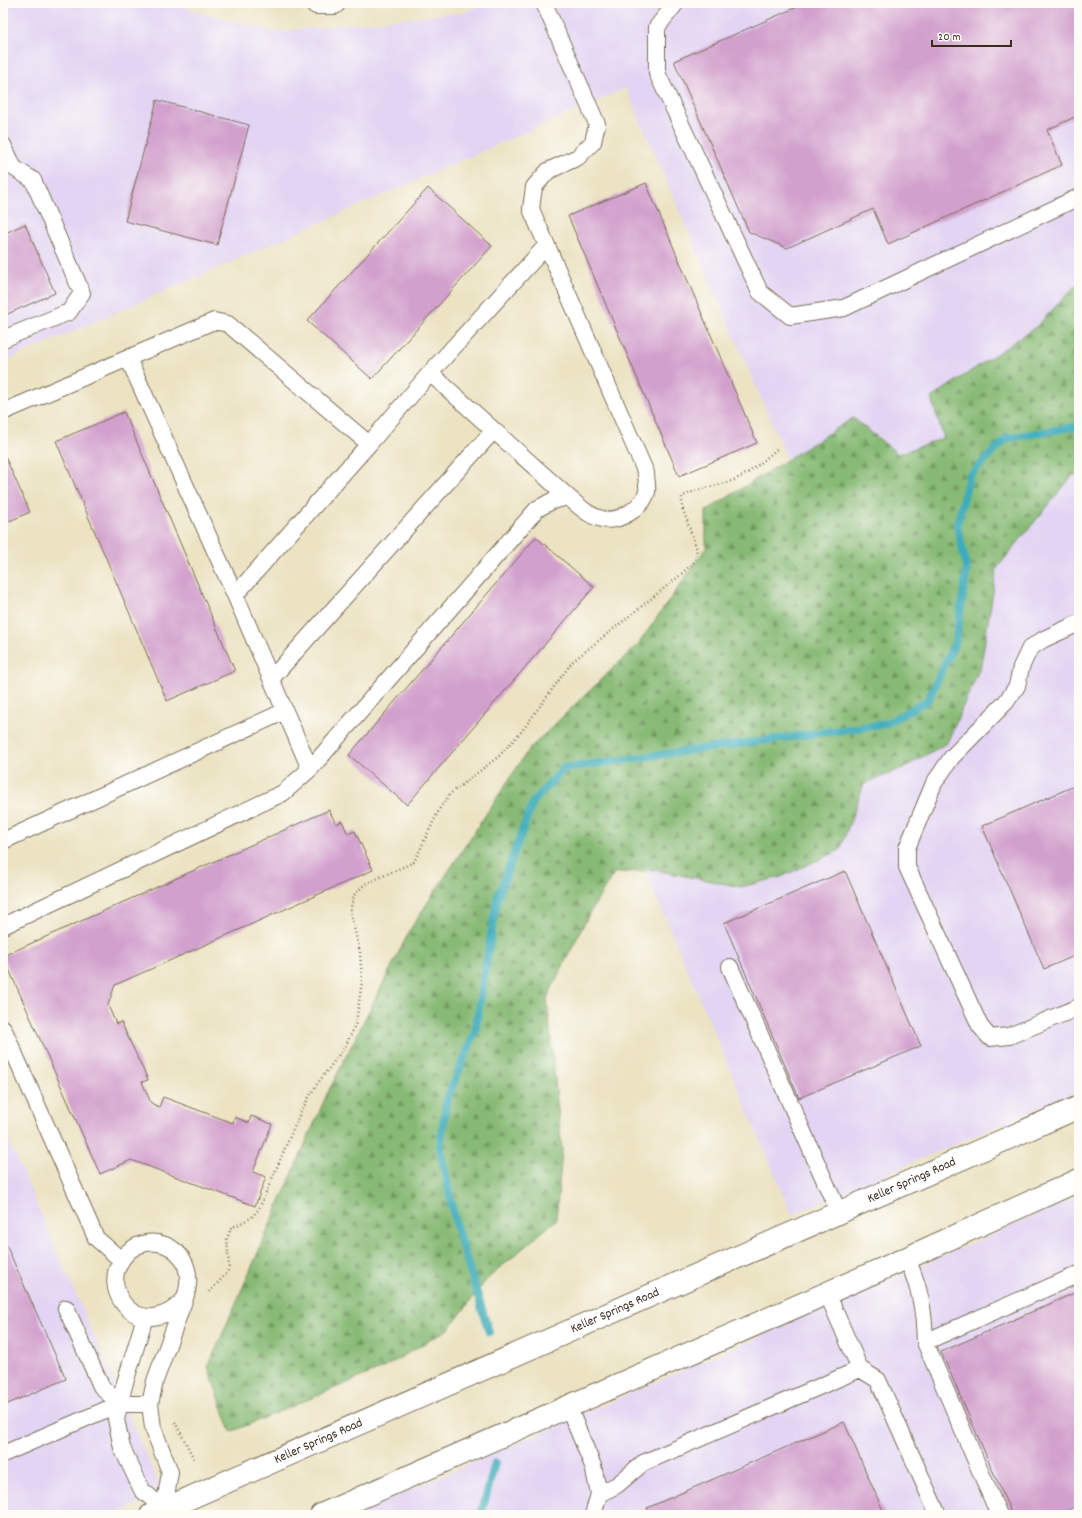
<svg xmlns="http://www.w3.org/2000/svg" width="1082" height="1518" viewBox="0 0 1082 1518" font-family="Dekko,sans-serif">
<defs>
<pattern id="forest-firs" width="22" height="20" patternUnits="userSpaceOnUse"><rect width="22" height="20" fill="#87ba74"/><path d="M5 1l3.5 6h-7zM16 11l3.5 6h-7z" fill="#70975f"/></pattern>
</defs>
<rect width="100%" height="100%" fill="#fdfcf7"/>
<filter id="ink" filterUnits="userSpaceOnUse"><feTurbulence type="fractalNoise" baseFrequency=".025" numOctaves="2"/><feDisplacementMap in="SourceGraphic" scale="8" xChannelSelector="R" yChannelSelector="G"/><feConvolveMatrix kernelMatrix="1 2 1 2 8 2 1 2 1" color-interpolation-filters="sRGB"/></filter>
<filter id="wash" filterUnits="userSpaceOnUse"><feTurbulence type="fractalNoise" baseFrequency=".012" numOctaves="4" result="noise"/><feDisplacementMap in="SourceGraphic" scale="16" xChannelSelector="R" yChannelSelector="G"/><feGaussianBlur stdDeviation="0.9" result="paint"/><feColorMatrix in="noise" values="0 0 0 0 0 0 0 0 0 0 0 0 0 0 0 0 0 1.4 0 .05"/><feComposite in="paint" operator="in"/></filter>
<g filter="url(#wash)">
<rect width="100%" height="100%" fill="#ece3c3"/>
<path fill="#e2d4f3" d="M3,3H166L275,32L464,12L487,3H1079V1090L792,1215L643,866L907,743L787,458L626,88L3,362Z
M3,1127L163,1494L114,1515H7L3,1506Z
M1079,1196V1515H354L533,1436Z"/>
<path fill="url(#forest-firs)" stroke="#617249" d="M1079,282V475H1073L997,568L981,665L947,743L903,768L864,784L840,850L781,877L741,887L655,870L614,873L588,916L547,998L562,1151L556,1220L487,1279L450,1328L385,1367L231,1432L208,1367L327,1094L411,928L529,749L639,643L706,548V511L853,418L898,454L944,438L931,398L1036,327Z"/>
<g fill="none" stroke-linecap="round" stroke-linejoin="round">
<path stroke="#3dacba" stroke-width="8" d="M489,1332L457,1229L440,1149L446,1101L475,1032L497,899L533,802L564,768L885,724L928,700L956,640L967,569L957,525L969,476L1007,438L1079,426
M481,1515L495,1463"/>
</g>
<g id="blocks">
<path fill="#d2a0cd" d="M806,3H1079V115L1047,130L1062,165L888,244L873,209L787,248L749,232L674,61Z
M157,100L249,125L217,245L125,221Z
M646,183L757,443L679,476L568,216Z
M428,188L492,246L372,379L307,321Z
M25,224L55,293L3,316V234Z
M124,412L235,671L167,701L56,441Z
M3,452L30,512L3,524Z
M536,537L594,587L407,805L349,755Z
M1079,784V954L1044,969L982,826Z
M329,810L336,824L342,821L348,834L355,831L373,870L115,985L108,1005L116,1024L121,1022L148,1080L142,1082L151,1103L159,1107L163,1097L233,1123L235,1117L249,1123L251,1116L272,1124L253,1172L266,1177L255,1206L131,1160L100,1174L3,956Z
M845,871L921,1046L799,1098L724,923Z
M3,1238L66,1379L3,1406Z
M1079,1291V1505L1056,1515H1012L941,1352Z
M844,1422L885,1515H650L647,1508Z"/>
</g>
</g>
<g filter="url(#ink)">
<use href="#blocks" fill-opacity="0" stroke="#796b58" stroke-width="1"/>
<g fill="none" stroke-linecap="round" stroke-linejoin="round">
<g stroke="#796b58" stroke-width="18">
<path id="service" d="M676,3L657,27V73L760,292L790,316L844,308L1079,197
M3,145L14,168L33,180L82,293L69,312L3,339
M128,358L235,595L310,769
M430,373L568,497
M3,412L214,321L228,324L369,444L430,373L546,246
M235,595L369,444
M1079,623L1044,639L1030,648L1021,667L1017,686L1006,702L952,757L934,783L907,848V867L980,1026L990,1038L1009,1036L1079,1007
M271,679L494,430
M3,841L285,711
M3,926L283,793L310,769L537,509L552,501L568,497C578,505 588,516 602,519C619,523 642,508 647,492C648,487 646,479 646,473L531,209L534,187L548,171L578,157L593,142L597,124L544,3
M730,967L839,1213
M3,1028L96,1238L121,1260
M907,1258C920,1289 924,1308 925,1342L999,1515
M827,1293L860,1369
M66,1308L101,1386L119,1404H150
M145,1317L124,1386L116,1419L122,1448L142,1490L164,1509
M925,1342L1079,1274
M568,1406L593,1466L599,1494
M3,1454L119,1404
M164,1509L170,1472L153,1428L150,1404L155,1381L185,1298C204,1243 135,1221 117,1269C113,1281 116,1294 123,1303C141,1327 170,1317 185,1298
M593,1515L599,1494L617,1485L643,1463L860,1369L878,1380L938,1515"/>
</g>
<g stroke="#796b58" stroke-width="24">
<path id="minor" d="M317,3H334"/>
</g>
<g stroke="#796b58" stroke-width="24">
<g id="secondary">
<path id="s1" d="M151,1515L1079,1107"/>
<path d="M321,1515L907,1258L1079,1180"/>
</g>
</g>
<path stroke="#796b58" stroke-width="2.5" stroke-dasharray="1 3" stroke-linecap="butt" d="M209,1292L227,1273L229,1268L227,1239L231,1228L251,1218L259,1209L301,1111L315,1087L345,1047L356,1023L362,981L360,952L350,911L354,895L365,884L414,862L440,808L450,794L498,757L522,731L572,662L677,578L695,561L697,549L682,507V497C700,486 722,487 740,477C753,471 766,458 777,449
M175,1422L194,1459"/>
<use href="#service" stroke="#fff" stroke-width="16"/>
<use href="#minor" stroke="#fff" stroke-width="22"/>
<use href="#secondary" stroke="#fff" stroke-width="22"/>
</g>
</g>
<g text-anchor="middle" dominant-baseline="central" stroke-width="3.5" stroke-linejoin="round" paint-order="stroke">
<g font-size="13" fill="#3b2a1e" stroke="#fdfcf7">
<text stroke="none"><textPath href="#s1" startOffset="831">Keller Springs Road</textPath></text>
<text stroke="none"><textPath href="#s1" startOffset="507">Keller Springs Road</textPath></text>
<text stroke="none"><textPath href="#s1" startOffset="183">Keller Springs Road</textPath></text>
</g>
</g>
<rect width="1082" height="1518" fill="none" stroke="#fdfcf7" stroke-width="16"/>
<path d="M932 40v6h79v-6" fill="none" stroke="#3b2a1e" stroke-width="2"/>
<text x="938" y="40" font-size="12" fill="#3b2a1e" stroke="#fdfcf7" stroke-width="3" paint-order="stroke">20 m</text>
</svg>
